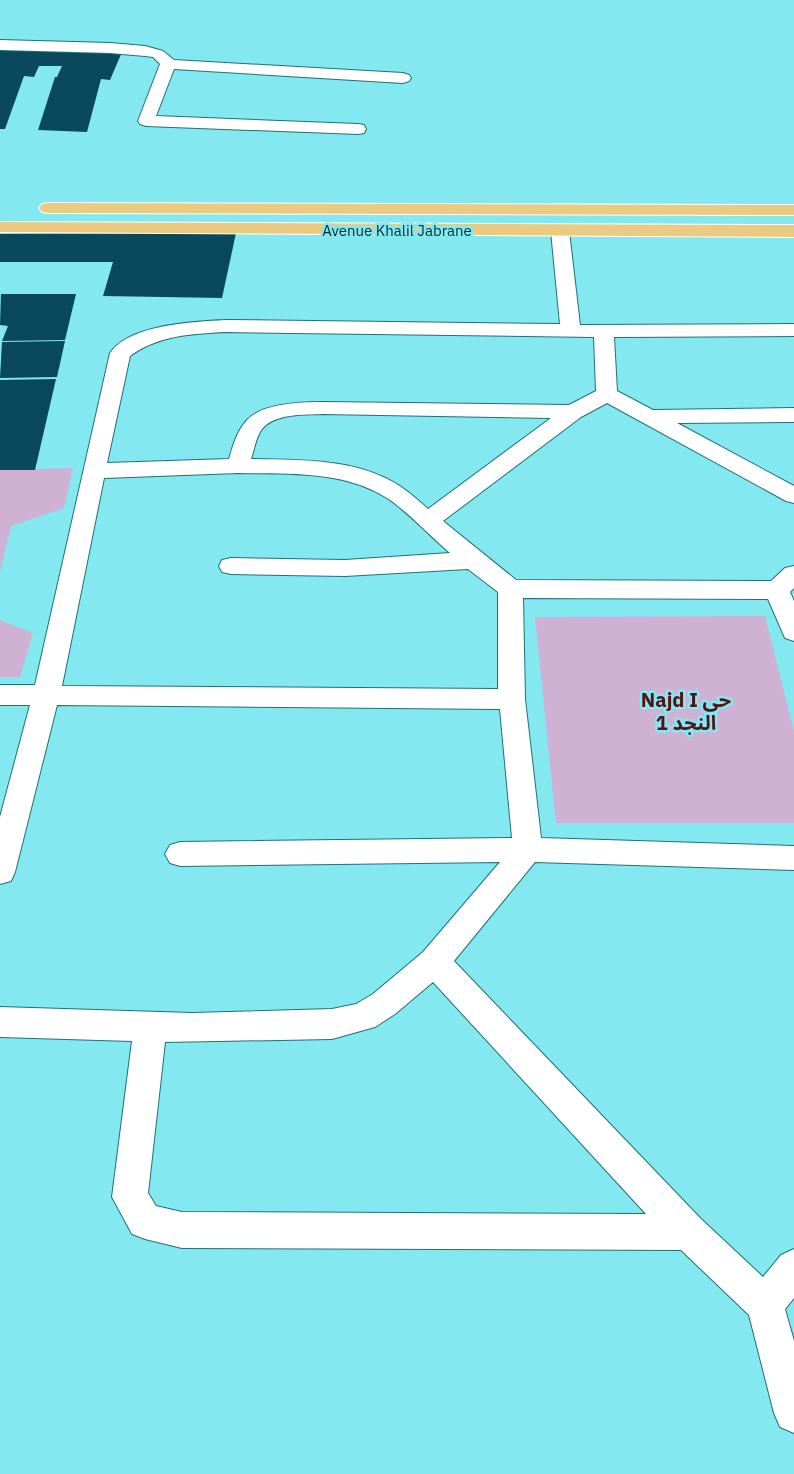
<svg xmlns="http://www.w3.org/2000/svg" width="794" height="1474" viewBox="0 0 794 1474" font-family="'IBM Plex Sans','Noto Sans Arabic',sans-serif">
<rect width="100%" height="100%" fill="#83e8f0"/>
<path fill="#cfb1d3" d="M73,468L64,508L11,526L0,571V470Z
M765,616L794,731V823H556L535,617Z
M0,620L33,633L20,677H0Z"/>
<path fill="#09495b" d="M0,48L122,52L110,80L101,79L87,132L38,130L55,77H57L62,66H39L34,77L24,76L5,129H0Z
M236,233L222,298L103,296L113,262H0V234Z
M1,294H76L65,340L2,341L8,326L0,325Z
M65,341L57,377L0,378L2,342Z
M56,379L35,470H0V380Z"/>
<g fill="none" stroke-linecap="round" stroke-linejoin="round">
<g stroke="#1f7177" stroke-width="2">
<path id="minor" d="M0,40L110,43L145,46L163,51L174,60L403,73L409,75L411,78L409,81L403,83L174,69L156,116L358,124L364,125L366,129L364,133L358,134L146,126L140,124L138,121L160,64L153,57L145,56L110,53L0,50Z
M560,225L566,227L569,231L580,325L794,324V336L614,337L617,391L653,410L794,408V422L677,423L794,486V503L786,501L607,403L581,417L443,521L516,580L771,581L785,568L794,566V588L790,592L794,601V641L785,638L768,599L523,598L525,699L541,838L794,846V870L535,862L454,961L701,1219L763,1277L781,1255L794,1249V1298L785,1309L794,1341V1433L780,1427L774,1413L749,1315L681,1250L182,1248L145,1239L132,1234L112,1197L132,1041L0,1037V1007L192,1013L332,1009L356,1004L373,994L423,952L500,862L180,866L170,863L165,854L170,845L180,842L512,838L500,709L57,705L15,872L11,881L0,884V817L30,705H0V685H35L110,353C130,324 193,322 225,320L560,324L551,231L554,227ZM225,332L594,337L596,391L569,405L323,402C302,402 262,403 247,420C237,431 233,445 229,459L107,463L130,356C159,335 191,334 225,332ZM323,414L551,418L428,509C420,502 413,495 404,489C361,458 302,460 251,459C254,450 256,437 262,429C275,413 305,415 323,414ZM238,473C288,474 343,470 387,498C407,511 431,537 450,553L345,560L231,558L222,560L219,566L222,572L231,574L345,576L468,569L498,592V689L62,686L104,478ZM433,982L646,1214L182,1212L156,1206L148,1193L165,1042L332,1039L375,1027L395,1014Z"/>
</g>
<g stroke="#fff" stroke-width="2">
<path id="primary" d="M48,203L794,205V215L48,213L42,212L39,208L42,204Z
M0,222L794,225V237L0,232Z"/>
</g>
<use href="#minor" fill="#fff" fill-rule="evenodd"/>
<use href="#primary" fill="#ebcb82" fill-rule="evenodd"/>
</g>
<g text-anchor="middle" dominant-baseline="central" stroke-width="5" stroke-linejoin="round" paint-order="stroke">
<g font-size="15" fill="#002d30" stroke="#83e8f0">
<text x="397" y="230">Avenue Khalil Jabrane</text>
</g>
<g font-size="20" font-weight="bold" fill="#571216" stroke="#83e8f0">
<text x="686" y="699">Najd I حي<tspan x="686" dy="23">النجد 1</tspan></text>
</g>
</g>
</svg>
